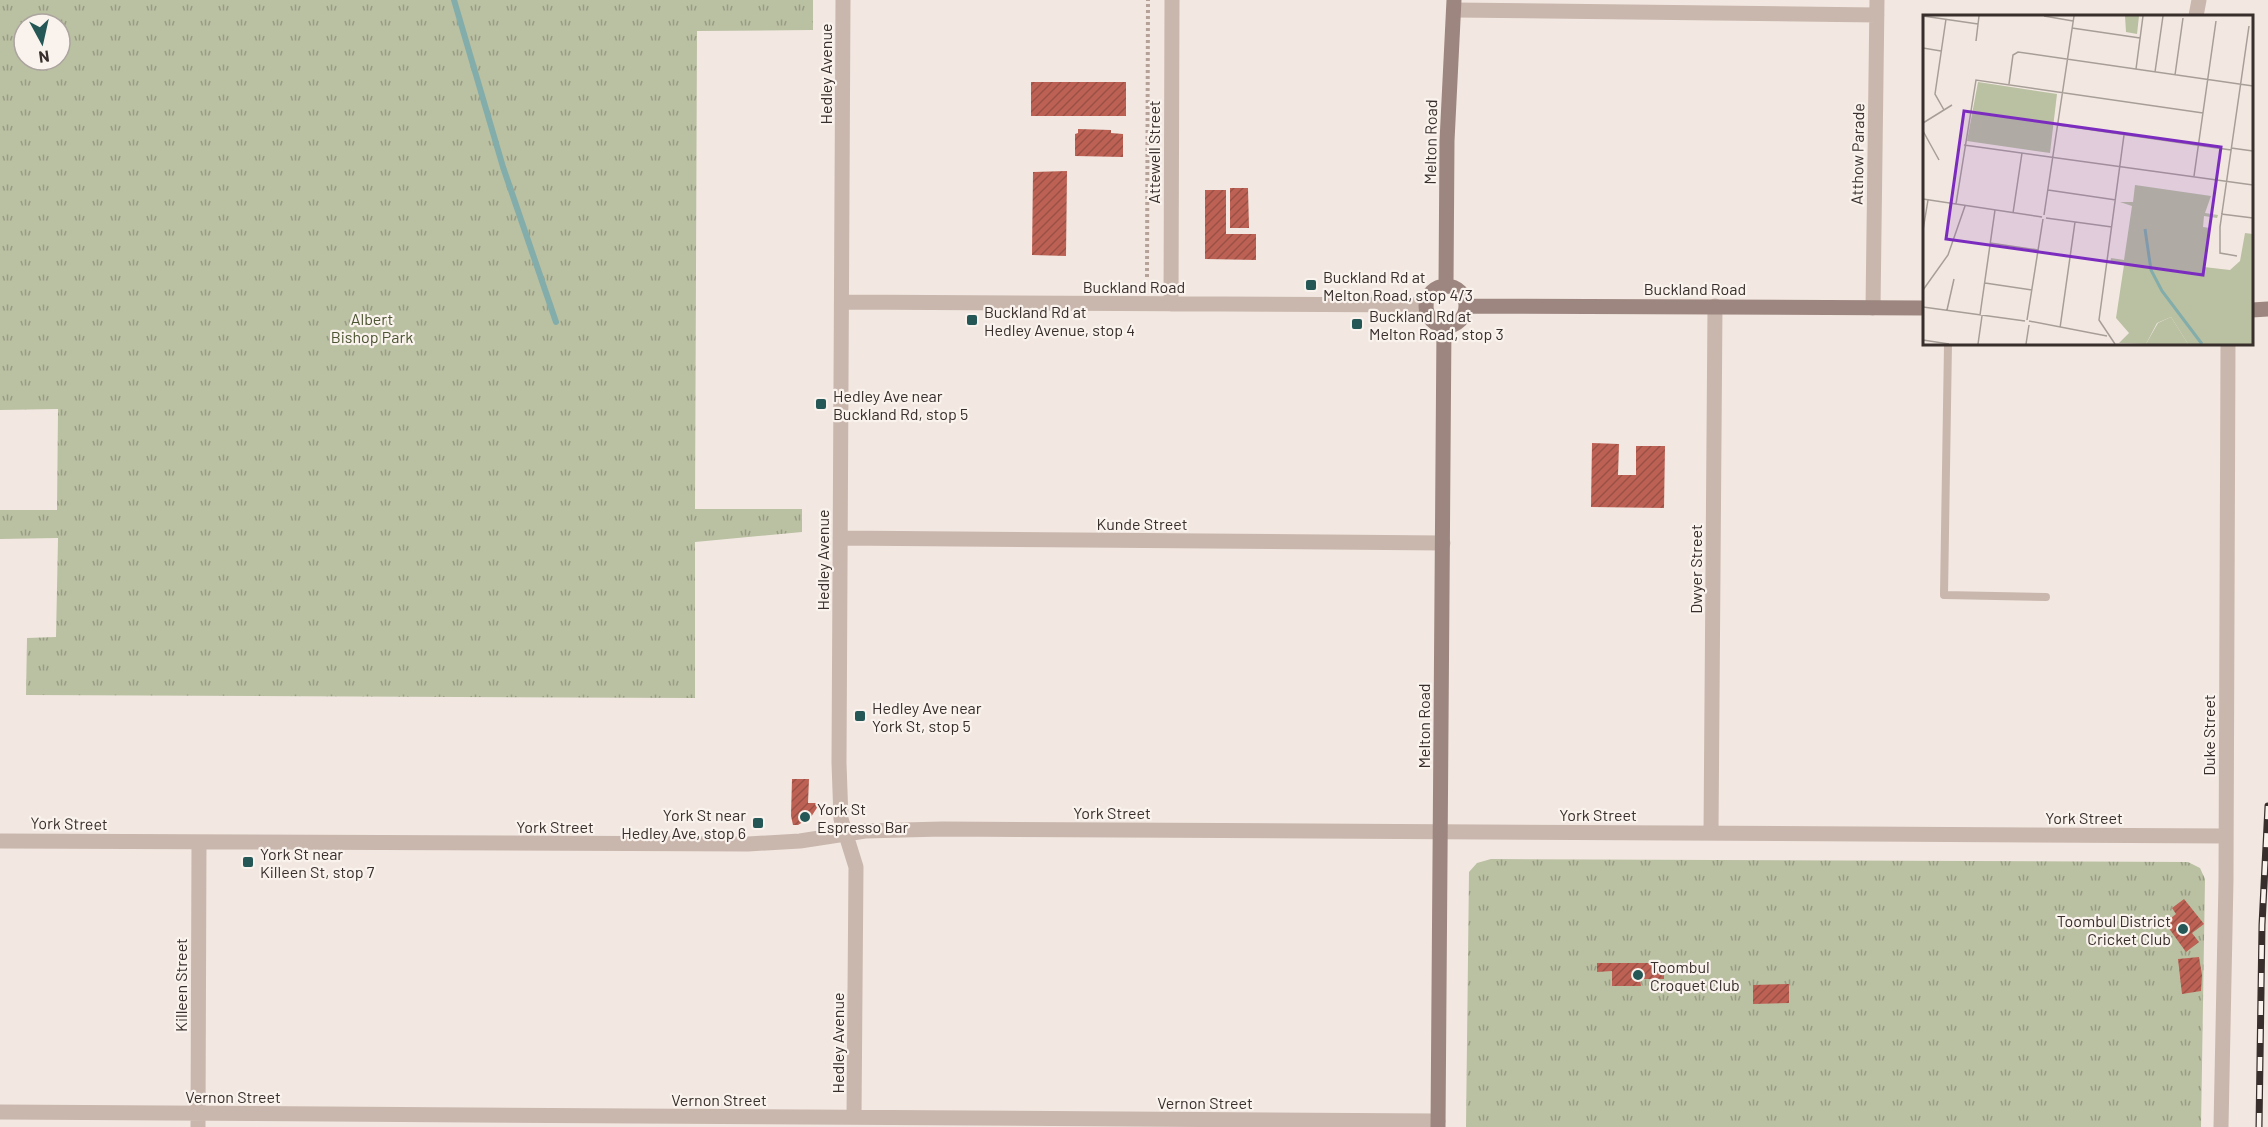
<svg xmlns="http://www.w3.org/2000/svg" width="2268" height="1127" viewBox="0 0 2268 1127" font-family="Barlow,sans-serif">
<defs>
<pattern id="park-tufts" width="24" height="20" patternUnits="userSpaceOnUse" patternTransform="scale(1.5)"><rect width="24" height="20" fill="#bac0a2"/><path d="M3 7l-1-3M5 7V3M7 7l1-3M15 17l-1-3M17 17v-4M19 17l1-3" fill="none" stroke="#989c84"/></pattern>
<pattern id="building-hatch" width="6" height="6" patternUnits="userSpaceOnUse" patternTransform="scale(1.5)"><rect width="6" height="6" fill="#bd6154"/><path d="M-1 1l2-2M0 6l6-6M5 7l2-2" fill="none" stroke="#9b5046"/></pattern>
</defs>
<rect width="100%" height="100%" fill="#f2e8e1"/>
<path fill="url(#park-tufts)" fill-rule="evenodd" d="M0,0H813V30L697,31L695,509H802V532L695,542V698L26,695L27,638L56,637L58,538L0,539V510H57L58,409L0,410ZM24,24H60V60H24Z
M1491,859L2188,862L2200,868L2205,879L2201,1127H1466L1469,872L1477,863Z"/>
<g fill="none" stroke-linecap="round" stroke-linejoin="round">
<path stroke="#82adaa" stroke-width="6" d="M454,0L503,167L556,322"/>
</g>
<path fill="url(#building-hatch)" d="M1031,82H1126V116H1031Z
M1078,129L1111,130V133L1123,134V157L1075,156V134L1078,133Z
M1067,171L1066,256L1032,255L1033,172Z
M1230,188H1248L1249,228H1230Z
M1205,190H1226V234H1256V260L1205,259Z
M1592,443L1619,444L1618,475H1636V446H1665L1664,508L1591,507Z
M792,779H809L808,803H820L811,817L798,825H793L791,816Z
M2184,899L2204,924L2192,933L2199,942L2186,952L2165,923L2176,914L2172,908Z
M2199,957L2202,975L2201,991L2182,994L2178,959Z
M1597,963H1664V979H1640L1641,986H1612V971L1597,972Z
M1789,984V1003L1753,1004V985Z"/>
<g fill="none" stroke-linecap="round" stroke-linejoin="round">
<path stroke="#b5a198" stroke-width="4" stroke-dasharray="3 3" stroke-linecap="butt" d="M1147,277L1148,0"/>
<path stroke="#c9b7ad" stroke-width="8" d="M1948,344L1944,595L2046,597"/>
<path stroke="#c9b7ad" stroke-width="15" d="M843,0L839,763L841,819L856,867L854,1117
M1454,10L1877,15
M2196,16L2199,0
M842,302L1426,305
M1171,304L1172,0
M1873,308L1877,0
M840,538L1443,543
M1711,833L1715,306
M0,841L748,844L800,841L865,831L942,829L2225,836
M0,1112L1438,1121
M198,1127L199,842
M2221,1127L2226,880L2228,344"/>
<path stroke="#9d867f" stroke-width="15" d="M1446,286L1447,141L1454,0
M1426 306a20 20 0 1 1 40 0a20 20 0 1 1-40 0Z
M1466,306L1924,308
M2252,310L2268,309
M1438,1127L1444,325"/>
<g stroke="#382e2b" stroke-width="7">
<path id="rail" d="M2259,1127L2262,925L2268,806"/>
</g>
<use href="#rail" stroke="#f9f2ed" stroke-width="4.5" stroke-dasharray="14" stroke-linecap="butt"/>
</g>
<g fill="#245755" stroke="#f9f2ed" stroke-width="2">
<rect x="1305" y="279" width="12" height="12" rx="3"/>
<rect x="966" y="314" width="12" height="12" rx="3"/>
<rect x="1351" y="318" width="12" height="12" rx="3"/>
<rect x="815" y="398" width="12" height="12" rx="3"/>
<rect x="854" y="710" width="12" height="12" rx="3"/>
<circle cx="805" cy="817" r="6"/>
<rect x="752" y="817" width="12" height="12" rx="3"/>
<rect x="242" y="856" width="12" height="12" rx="3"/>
<circle cx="2183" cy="929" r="6"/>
<circle cx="1638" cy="975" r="6"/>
</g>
<g text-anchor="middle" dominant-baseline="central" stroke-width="4.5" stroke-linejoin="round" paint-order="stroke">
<g font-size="16" fill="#382e2b" stroke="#f9f2ed">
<text transform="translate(825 74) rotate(-90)">Hedley Avenue</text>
<text transform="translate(1430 142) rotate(-89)">Melton Road</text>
<text transform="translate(1153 152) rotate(-90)">Attewell Street</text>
<text transform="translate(1857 154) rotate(-89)">Atthow Parade</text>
<text x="1134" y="286">Buckland Road</text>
<text x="1695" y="288">Buckland Road</text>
<text x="1142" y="523">Kunde Street</text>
<text transform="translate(822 560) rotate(-90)">Hedley Avenue</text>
<text transform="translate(1695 569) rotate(-90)">Dwyer Street</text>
<text transform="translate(1423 726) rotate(-90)">Melton Road</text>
<text transform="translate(2208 735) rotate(-90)">Duke Street</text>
<text x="1112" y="812">York Street</text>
<text x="1598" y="814">York Street</text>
<text x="2084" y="817">York Street</text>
<text transform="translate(69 823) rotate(1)">York Street</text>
<text x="555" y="826">York Street</text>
<text transform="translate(180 985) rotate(-90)">Killeen Street</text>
<text transform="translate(837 1043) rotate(-90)">Hedley Avenue</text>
<text x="233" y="1096">Vernon Street</text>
<text x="719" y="1099">Vernon Street</text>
<text x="1205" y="1102">Vernon Street</text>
</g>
<g font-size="16" fill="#382e2b" stroke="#f9f2ed" text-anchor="start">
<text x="1323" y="276">Buckland Rd at<tspan x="1323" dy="18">Melton Road, stop 4/3</tspan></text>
<text x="984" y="311">Buckland Rd at<tspan x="984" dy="18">Hedley Avenue, stop 4</tspan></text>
<text x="1369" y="315">Buckland Rd at<tspan x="1369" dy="18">Melton Road, stop 3</tspan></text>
<text x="833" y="395">Hedley Ave near<tspan x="833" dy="18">Buckland Rd, stop 5</tspan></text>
<text x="872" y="707">Hedley Ave near<tspan x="872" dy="18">York St, stop 5</tspan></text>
<text x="817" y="808">York St<tspan x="817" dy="18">Espresso Bar</tspan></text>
<text x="746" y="814" text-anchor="end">York St near<tspan x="746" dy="18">Hedley Ave, stop 6</tspan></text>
<text x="260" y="853">York St near<tspan x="260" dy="18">Killeen St, stop 7</tspan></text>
<text x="2171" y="920" text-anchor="end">Toombul District<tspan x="2171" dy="18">Cricket Club</tspan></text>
<text x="1650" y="966">Toombul<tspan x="1650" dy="18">Croquet Club</tspan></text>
</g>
<g font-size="16" fill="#4c5531" stroke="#f9f2ed">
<text x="372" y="318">Albert<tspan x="372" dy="18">Bishop Park</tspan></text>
</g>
</g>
<g transform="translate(1923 15)">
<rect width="330" height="330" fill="#f2e8e1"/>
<path d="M248,302L265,329H223L235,308Z" fill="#bac0a2"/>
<path d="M202,1H216L214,19L203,17ZM55,67L134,79L127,138L44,126ZM212,170L288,181L282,198L295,200L294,203L281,201L280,212L287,213L281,252L307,255L317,246L322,218L330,219V329H265L248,302L234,308L223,329L196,328L206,318L193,303L201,250L187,248L188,243L201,245L209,191L197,187H210Z" fill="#bac0a2"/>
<path fill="none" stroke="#82adaa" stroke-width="3" d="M222,214L228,255L239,276L279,329"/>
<path fill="none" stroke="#a89e98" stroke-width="1.5" d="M0,1L55,9M121,1L150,6M149,13L217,23M53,26L56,1M0,33L18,36M213,54L220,1M232,57L240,1M252,60L260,3M86,69L90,40L95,37L330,71M21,95L12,79L23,4M0,108L29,90M135,110L308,135M0,116L16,145M41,130L330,170M308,133L330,136M271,161L293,6M125,175L193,185M0,184L119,202M33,189L53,65L280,98M90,198L99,138M298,199L330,203M121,200L151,1M123,203L189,212M0,215L5,185M67,228L115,235M314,241L297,238V212L326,11M62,268L109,275M0,275L25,240L42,191M0,292L102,306M24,295L31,264M57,300L72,195M104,305L120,204M106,306L184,321M137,313L152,207M0,325L26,329M55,329L59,301M103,329L106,310M192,329L176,305L201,120"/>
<path fill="#7b2cbf" fill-opacity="0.15" stroke="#7b2cbf" stroke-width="3" d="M41,96L298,132L280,260L23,224Z"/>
<rect width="330" height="330" fill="none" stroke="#382e2b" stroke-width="3"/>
</g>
<g transform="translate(42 42) rotate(172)"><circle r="28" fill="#f9f2ed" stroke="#aca49f" stroke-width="1.5"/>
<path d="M0-4.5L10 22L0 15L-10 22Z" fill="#245755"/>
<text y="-9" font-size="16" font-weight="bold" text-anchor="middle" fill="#382e2b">N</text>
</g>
</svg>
